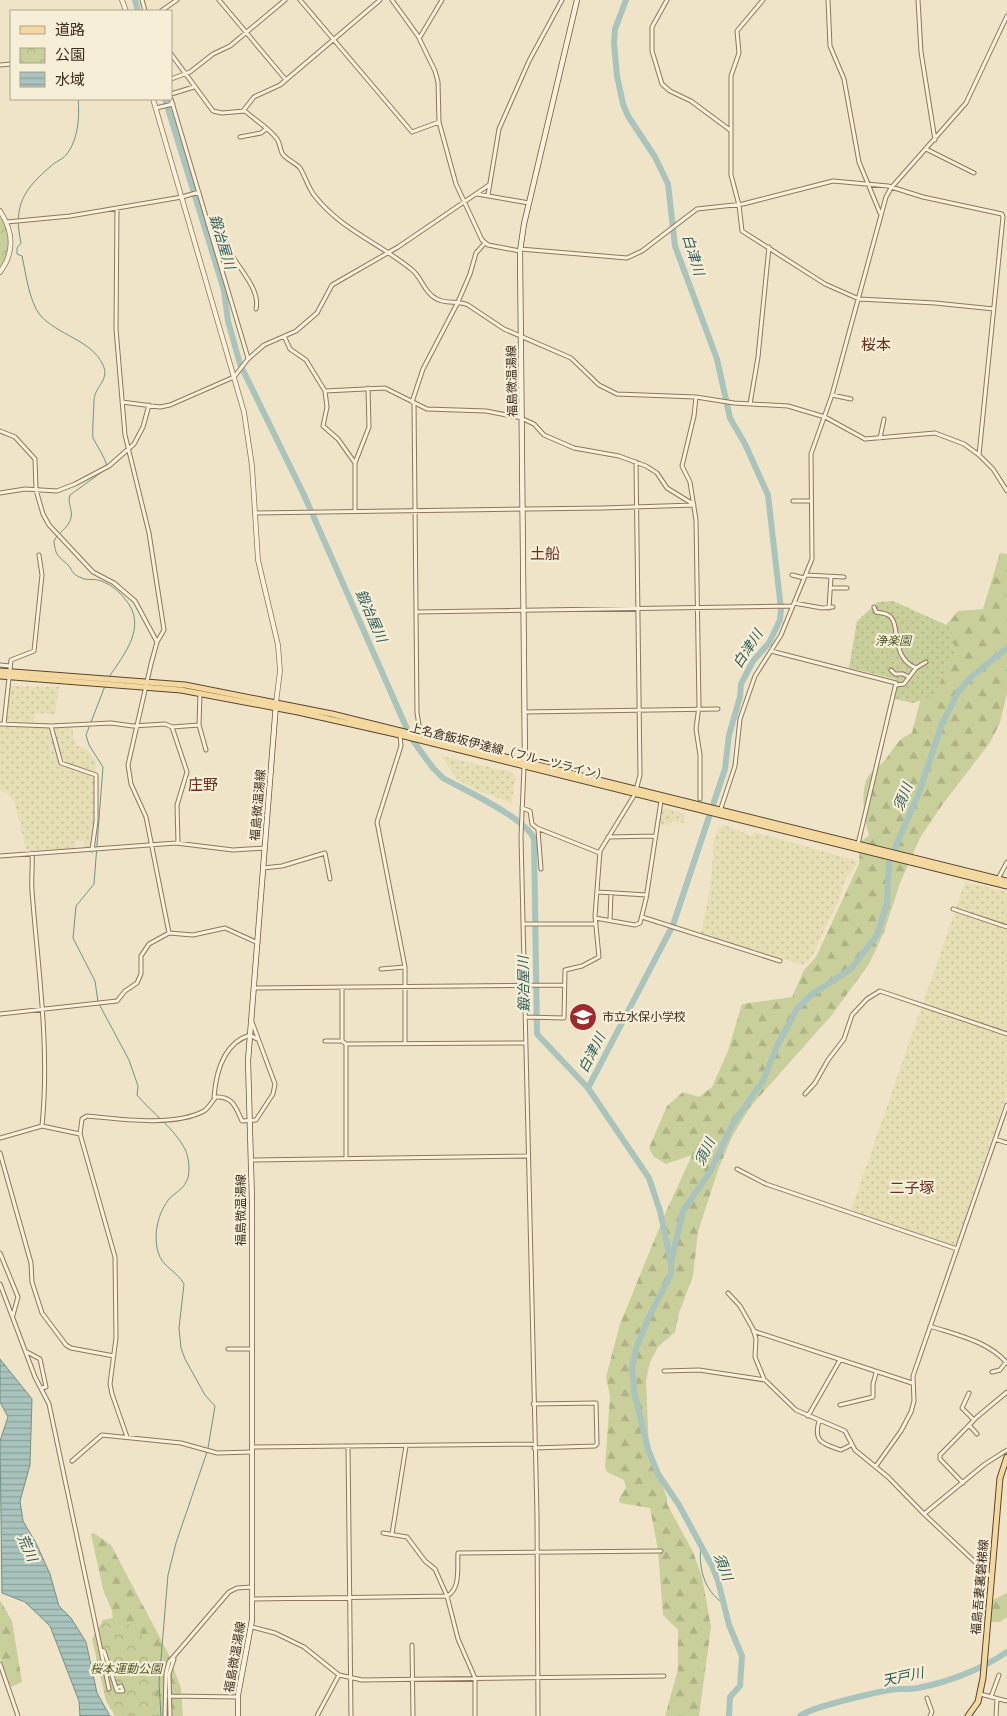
<svg xmlns="http://www.w3.org/2000/svg" width="1007" height="1716" viewBox="0 0 1007 1716" font-family="Bitter,'Noto Sans JP',serif">
<defs>
<pattern id="farmland-dots" width="8" height="8" patternUnits="userSpaceOnUse" patternTransform="scale(1.25)"><rect width="8" height="8" fill="#e6deb5"/><path d="M2 2h.1M6 6h.1" fill="none" stroke="#c6bf9b" stroke-width="1.8" stroke-linecap="round"/></pattern>
<pattern id="forest-firs" width="22" height="20" patternUnits="userSpaceOnUse" patternTransform="scale(1.25)"><rect width="22" height="20" fill="#c9cf9b"/><path d="M5 1l3.5 6h-7zM16 11l3.5 6h-7z" fill="#aeb285"/></pattern>
<pattern id="park-crowns" width="20" height="18" patternUnits="userSpaceOnUse" patternTransform="scale(1.25)"><rect width="20" height="18" fill="#c9cf9b"/><path d="M2 6a3 3 0 1 1 6 0M12 15a3 3 0 1 1 6 0" fill="none" stroke="#aeb285"/></pattern>
<pattern id="garden-dots" width="8" height="8" patternUnits="userSpaceOnUse" patternTransform="scale(1.25)"><rect width="8" height="8" fill="#c9cf9b"/><path d="M2 2h.1M6 6h.1" fill="none" stroke="#aeb285" stroke-width="1.8" stroke-linecap="round"/></pattern>
<pattern id="water-rules" width="6" height="5" patternUnits="userSpaceOnUse" patternTransform="scale(1.25)"><rect width="6" height="5" fill="#a9c4bc"/><path d="M0 2.5h6" fill="none" stroke="#8ba098"/></pattern>
</defs>
<rect width="100%" height="100%" fill="#f0e4c8"/>
<path fill="url(#farmland-dots)" d="M10,686L59,687L55,714L35,713L34,722L7,721Z
M0,727L72,728L76,745L87,749L96,763L94,821L91,848L84,849V841H75L76,849L26,850L15,803L8,794L0,790Z
M441,756L511,772L516,777L511,803L477,790L458,780Z
M661,807L685,814L684,823L672,821L670,826L659,824Z
M724,825L752,836L754,832L854,860L857,864L846,878L842,888L843,890L812,957L803,965L701,934L711,883L714,838L718,829Z
M965,882L1007,892V1095L955,1247L851,1210Z"/>
<path fill="url(#forest-firs)" d="M1000,553L1007,554V693L1000,723L989,744L942,805L920,838L900,883L884,932L869,964L831,1016L750,1107L732,1137L718,1170L698,1232L693,1276L679,1313L675,1332L658,1347L650,1362L646,1381L649,1448L667,1498V1504L693,1552L702,1577L711,1627L699,1716H665L678,1669V1630L663,1615L658,1550L650,1508L620,1503L619,1499L626,1488L624,1480L607,1472L605,1467L610,1396L606,1377L620,1324L665,1214L692,1155L666,1164L654,1157L649,1148L667,1106L683,1092L699,1097L712,1087L728,1051L742,1004L792,997L804,970L816,957L859,864L860,842L869,835C864,822 860,789 868,777C872,770 880,766 885,760C894,749 897,739 912,733L936,637L958,611L983,609Z
M94,1533L111,1545L168,1653L181,1688L183,1716H124L112,1611L103,1589L91,1534Z
M1007,1593V1617L1000,1622H991L977,1615L975,1609Z
M0,1600L12,1621L22,1682L11,1687L0,1658Z"/>
<path fill="url(#park-crowns)" d="M0,214C10,233 11,251 0,269Z
M116,1617C125,1622 135,1627 142,1635C155,1652 156,1695 154,1716H115L106,1701L92,1639L103,1620Z"/>
<path fill="url(#garden-dots)" d="M893,601L951,627L955,650L934,696L913,703L894,699L898,683L895,679L849,668L857,621L878,602Z"/>
<path fill="url(#water-rules)" stroke="#6f938a" d="M0,1359L32,1399L30,1465L20,1501L23,1521L36,1543L50,1574L59,1606L71,1618L86,1642L97,1693L110,1716H80L79,1701L50,1626L25,1602L2,1593L0,1441L8,1417L0,1402Z"/>
<g fill="none" stroke-linecap="round" stroke-linejoin="round">
<path stroke="#6f938a" stroke-width="1" d="M78,99C80,116 78,141 66,155C63,159 55,162 51,166C23,190 13,206 21,243L17,248V254L22,256C26,274 29,301 40,315C57,335 92,340 103,365C110,380 95,386 94,400C94,407 92,434 93,438C98,448 104,455 107,466
M106,469L70,495C67,503 73,510 71,518C68,529 58,532 54,541C55,553 57,556 66,563C73,569 70,574 82,578C87,581 95,578 101,581C110,584 119,591 125,599C148,626 125,653 109,677
M105,686L86,735L89,745L103,767L94,884L76,906L73,938L95,981L98,1002L129,1060L138,1086L137,1095C152,1113 174,1128 185,1149C189,1157 191,1175 186,1182C183,1189 175,1193 170,1198C158,1212 153,1234 158,1252C162,1267 177,1271 184,1284L179,1328L181,1348L185,1359L205,1395L215,1406L208,1448
M701,1545C698,1567 704,1591 723,1603
M161,1716L159,1682L168,1575L176,1543L207,1452"/>
<path stroke="#a9c4bc" stroke-width="6" d="M135,0L138,11
M165,99L224,290L228,321L240,364L304,495L411,738L433,768L443,778C464,790 526,818 534,839L537,1034L588,1088L649,1178L660,1211L671,1263
M588,1088L673,925L725,769L729,735L740,697L741,684L753,661L769,643L780,620L781,609L768,495L745,444L730,418L717,359L675,246L668,184L655,157L628,116L623,104L617,76L614,43L615,29L626,0
M729,1716L730,1697L740,1686L742,1656L729,1625L718,1581L712,1566L679,1505L658,1474L648,1449L634,1391L632,1367L636,1349L648,1319L671,1274V1263L683,1211L710,1172L732,1125L763,1081L777,1046L797,1009L811,995L851,969L877,935L887,903L889,862L918,795L942,724L958,692L971,677L1007,648
M800,1716C811,1707 883,1690 899,1689C906,1689 912,1689 918,1688C949,1682 982,1669 1007,1652"/>
<g stroke="#8d765c" stroke-width="5">
<path id="minor" d="M142,0L145,11
M219,0L286,80
M300,0L412,132L439,122
M392,0L418,36L435,71L438,82L439,122L451,166L456,184L482,240L488,245L520,251
M667,0L652,27V51L662,84L670,91L691,101L730,130
M763,0L737,31L739,53L731,76V175L739,205L742,231L825,284L859,299L935,303L994,309
M828,0L830,46L844,79L859,162L880,213
M918,0L921,52L935,140
M161,11L177,0
M420,37L442,0
M171,54L213,111L222,113L245,111C255,120 269,128 277,139C280,143 280,149 282,153C286,160 295,162 300,168C305,176 308,187 314,195C340,229 379,243 411,269C422,277 423,291 435,298C445,305 457,300 468,305L504,329L571,358L599,385L617,394L696,397L734,403L788,406L825,417L865,439L935,433L964,444L979,455L993,469L1007,491
M0,65L11,64
M171,79L190,72L213,54L230,46L285,0
M171,94L194,87
M171,99L248,358
M156,108L173,104
M243,111L254,97L280,85L380,0
M240,137L261,133L266,129
M926,149L974,173
M477,194L529,203
M488,195L499,129L529,61L562,0
M117,208L116,329L125,435L149,533L164,630L157,642L151,664L128,765L131,784L146,817L169,933
M7,222L70,216L182,197L199,192
M208,225L219,220C222,230 225,240 229,250C237,267 261,289 256,309
M520,249L627,258L642,251L697,209L743,204L833,181L888,186L923,197L1002,214L1003,217L979,455
M221,265L236,263
M284,336L290,349L306,360L325,391L327,407L323,426L338,439L355,463
M325,391L385,388L427,409L486,411L522,418
M832,395L851,399
M696,397L694,416L682,466L690,482L696,520L699,706L696,729L700,755V799
M122,402L160,407L170,405L234,377L248,359L264,345L296,331L317,313L332,285L398,247L489,185
M412,402L423,369L458,302L470,274L476,253L485,243
M414,403L417,713L421,737
M750,404L758,357L769,247
M523,419L534,424L544,435L574,448L619,456L646,466L657,473L667,488L693,504
M0,431L15,437L35,459L36,490L43,514L49,525L93,572L114,583L135,601L157,642
M880,438L884,419
M0,493L25,489L57,491L75,484L109,466L134,444L143,427L149,405
M793,501H811
M355,512V463L369,427L368,388
M255,513L603,508L694,505
M792,575L804,578
M806,575L844,577
M832,588H847
M794,603L822,608L833,607
M874,607L876,612C880,613 885,613 888,615C902,622 889,657 916,668
M829,608L831,577
M416,612L792,606
M771,651L896,683L858,844
M0,665L10,666
M891,670L895,674H903L909,677
M896,685L904,684L916,668L926,662
M200,694L199,725L206,750
M524,712L718,709
M0,724L51,726L61,763L96,775V821L92,850
M4,724L11,660L34,651L42,575L39,555
M51,726L111,723L133,726L165,724L172,727L187,772L177,805L178,843
M172,727L199,725
M400,735L401,746L377,822L405,967V1043
M524,767L521,837L537,1515L538,1716
M522,808L530,811L532,824L537,828L600,853
M720,811L735,766L740,719L755,676L781,635L812,559L811,454L832,395L886,197L891,188L966,103L1007,16
M538,830L541,869
M608,837L655,836
M32,853C33,865 31,878 32,891C38,969 50,1047 42,1126
M0,856L176,843L233,850L265,848
M263,868L282,866L325,853L330,879
M998,879L1007,862
M598,892L647,895
M953,909L1007,927
M642,917L780,961
M595,918L635,925L640,923L646,899L661,801
M610,920L611,893
M523,924H596
M381,969L405,967
M254,988L564,985
M342,988V1041
M0,1014L117,1001L125,991L137,983L141,974V956L149,944L169,933L193,935L225,928L258,943
M525,1017L564,1018L565,970L582,966L599,957L595,916L600,851L635,794L640,775L636,462
M325,1041H342L346,1044
M805,1094L815,1083L828,1060L844,1039L852,1015L867,999L880,991L1007,1034
M214,1097C216,1072 224,1043 250,1035L257,1039
M80,1134L115,1257L116,1338L110,1384L112,1394L127,1437
M0,1138L42,1126L80,1134L82,1119L87,1116C119,1119 174,1127 204,1111C209,1108 212,1101 216,1097C233,1096 236,1108 242,1121L256,1120L273,1094L275,1084L252,1022
M995,1139L1007,1143
M0,1153L31,1263L32,1282L42,1313L66,1345L71,1348L114,1356
M346,1158V1044L525,1043
M251,1160L527,1156
M737,1169L766,1184L957,1249
M0,1253L18,1297L13,1315
M0,1284L35,1377L49,1404L109,1689
M728,1293L740,1306L753,1329L756,1339L755,1357L764,1379
M930,1326C957,1335 988,1341 1007,1363
M753,1331L912,1383
M228,1349H252
M27,1352L40,1359L46,1387L41,1388
M664,1371L699,1370L765,1380L796,1410L845,1431L855,1450L888,1477L924,1514L991,1577
M992,1372L1000,1370L1006,1362
M969,1393L962,1408L974,1420
M533,1404L596,1403L597,1444L595,1446L534,1448
M840,1405L873,1397V1384L876,1373
M808,1416L840,1360
M819,1421C813,1442 823,1444 841,1450L851,1445
M969,1425L977,1434
M348,1446L351,1716
M253,1447L534,1444
M72,1461L102,1435L181,1443L217,1453L252,1452
M876,1466L901,1431L911,1412L914,1401L913,1376L1007,1105
M963,1483L940,1459V1455L977,1417L1007,1392
M924,1514L985,1464L1007,1450
M383,1533L407,1537L425,1561L435,1569L447,1596L458,1639L475,1678V1716
M392,1534L406,1446
M252,1599L447,1596C461,1589 457,1567 458,1553L661,1551
M252,1627L275,1633L304,1647L339,1675L362,1680L664,1676
M412,1645L413,1716
M101,1650L104,1651L117,1691H123L121,1686L117,1688
M0,1664L18,1716
M980,1694L1007,1701
M169,1696L238,1697
M991,1697L999,1675
M927,1698L932,1712L930,1716
M165,1716L166,1673L169,1662L229,1592L237,1588L252,1587
M170,1716L169,1674L174,1659
M317,1716L339,1675
M996,1716L997,1699"/>
</g>
<g stroke="#8d765c" stroke-width="5.5">
<path id="tertiary" d="M122,0L126,11
M153,99L244,412L252,466L258,560L278,645L280,671L276,703
M0,211C13,231 15,252 0,272"/>
</g>
<g stroke="#6f573f" stroke-width="6">
<path id="secondary" d="M525,765L520,251L524,224L577,0
M238,1716V1695L252,1620V1201L248,1061L276,704"/>
</g>
<g stroke="#5b4430" stroke-width="7">
<path id="primary" d="M0,671L185,685L332,714L1007,881
M0,676L181,690L298,712L400,735L1007,886
M968,1716L978,1702L983,1678L1000,1478L1007,1457"/>
</g>
<use href="#minor" stroke="#faf1dc" stroke-width="3"/>
<use href="#tertiary" stroke="#faf1dc" stroke-width="4"/>
<use href="#secondary" stroke="#faf1dc" stroke-width="4.5"/>
<use href="#primary" stroke="#f3d9a0" stroke-width="5"/>
</g>
<defs>
<g id="school-disc" transform="scale(1.4375)"><circle r="9.5" fill="#9e2a2b" stroke="#f7eed8"/><path d="M0-5L7-2L0 1L-7-2ZM-4 1L0 2.5L4 1V4Q0 6-4 4Z" fill="#fff"/></g>
</defs>
<g fill-rule="evenodd">
<use href="#school-disc" x="583" y="1017"/>
</g>
<g text-anchor="middle" dominant-baseline="central" stroke-width="4.5" stroke-linejoin="round" paint-order="stroke">
<g font-size="12" fill="#3d2e20" stroke="#f7eed8">
<text transform="translate(512 381) rotate(-91)">福島微温湯線</text>
<text transform="translate(509 752) rotate(14)">上名倉飯坂伊達線（フルーツライン）</text>
<text transform="translate(258 805) rotate(-85)">福島微温湯線</text>
<text transform="translate(241 1210) rotate(-90)">福島微温湯線</text>
<text transform="translate(980 1587) rotate(-85)">福島吾妻裏磐梯線</text>
<text transform="translate(235 1657) rotate(-80)">福島微温湯線</text>
</g>
<g font-size="12" font-style="italic" fill="#4d5a26" stroke="#f7eed8">
<text x="893" y="641">浄楽園</text>
<text x="126" y="1669">桜本運動公園</text>
</g>
<g font-size="12" fill="#3d2e20" stroke="#f7eed8" text-anchor="start">
<text x="602" y="1017">市立水保小学校</text>
</g>
<g font-size="14" font-style="italic" fill="#2f5d5a" stroke="#f7eed8">
<text transform="translate(222 242) rotate(73)">鍛冶屋川</text>
<text transform="translate(693 255) rotate(73)">白津川</text>
<text transform="translate(371 616) rotate(66)">鍛冶屋川</text>
<text transform="translate(748 649) rotate(-57)">白津川</text>
<text transform="translate(903 797) rotate(-68)">須川</text>
<text transform="translate(524 984) rotate(-91)">鍛冶屋川</text>
<text transform="translate(592 1053) rotate(-63)">白津川</text>
<text transform="translate(705 1152) rotate(-64)">須川</text>
<text transform="translate(27 1548) rotate(66)">荒川</text>
<text transform="translate(723 1567) rotate(69)">須川</text>
<text transform="translate(903 1677) rotate(-12)">天戸川</text>
</g>
<g font-size="15" fill="#6b2e1e" stroke="#f7eed8">
<text x="876" y="345">桜本</text>
<text x="545" y="554">土船</text>
<text x="203" y="785">庄野</text>
<text x="912" y="1188">二子塚</text>
</g>
</g>
<rect x="10" y="10" width="162" height="90" fill="#f7eed8" stroke="#ada18e"/>
<rect x="20" y="26" width="25" height="8" fill="#f3d9a0" stroke="#ada18e"/>
<text x="55" y="35" font-size="15" fill="#3d2e20">道路</text>
<rect x="20" y="48" width="25" height="15" fill="url(#park-crowns)" stroke="#ada18e"/>
<text x="55" y="60" font-size="15" fill="#3d2e20">公園</text>
<rect x="20" y="72" width="25" height="15" fill="url(#water-rules)" stroke="#ada18e"/>
<text x="55" y="85" font-size="15" fill="#3d2e20">水域</text>
</svg>
